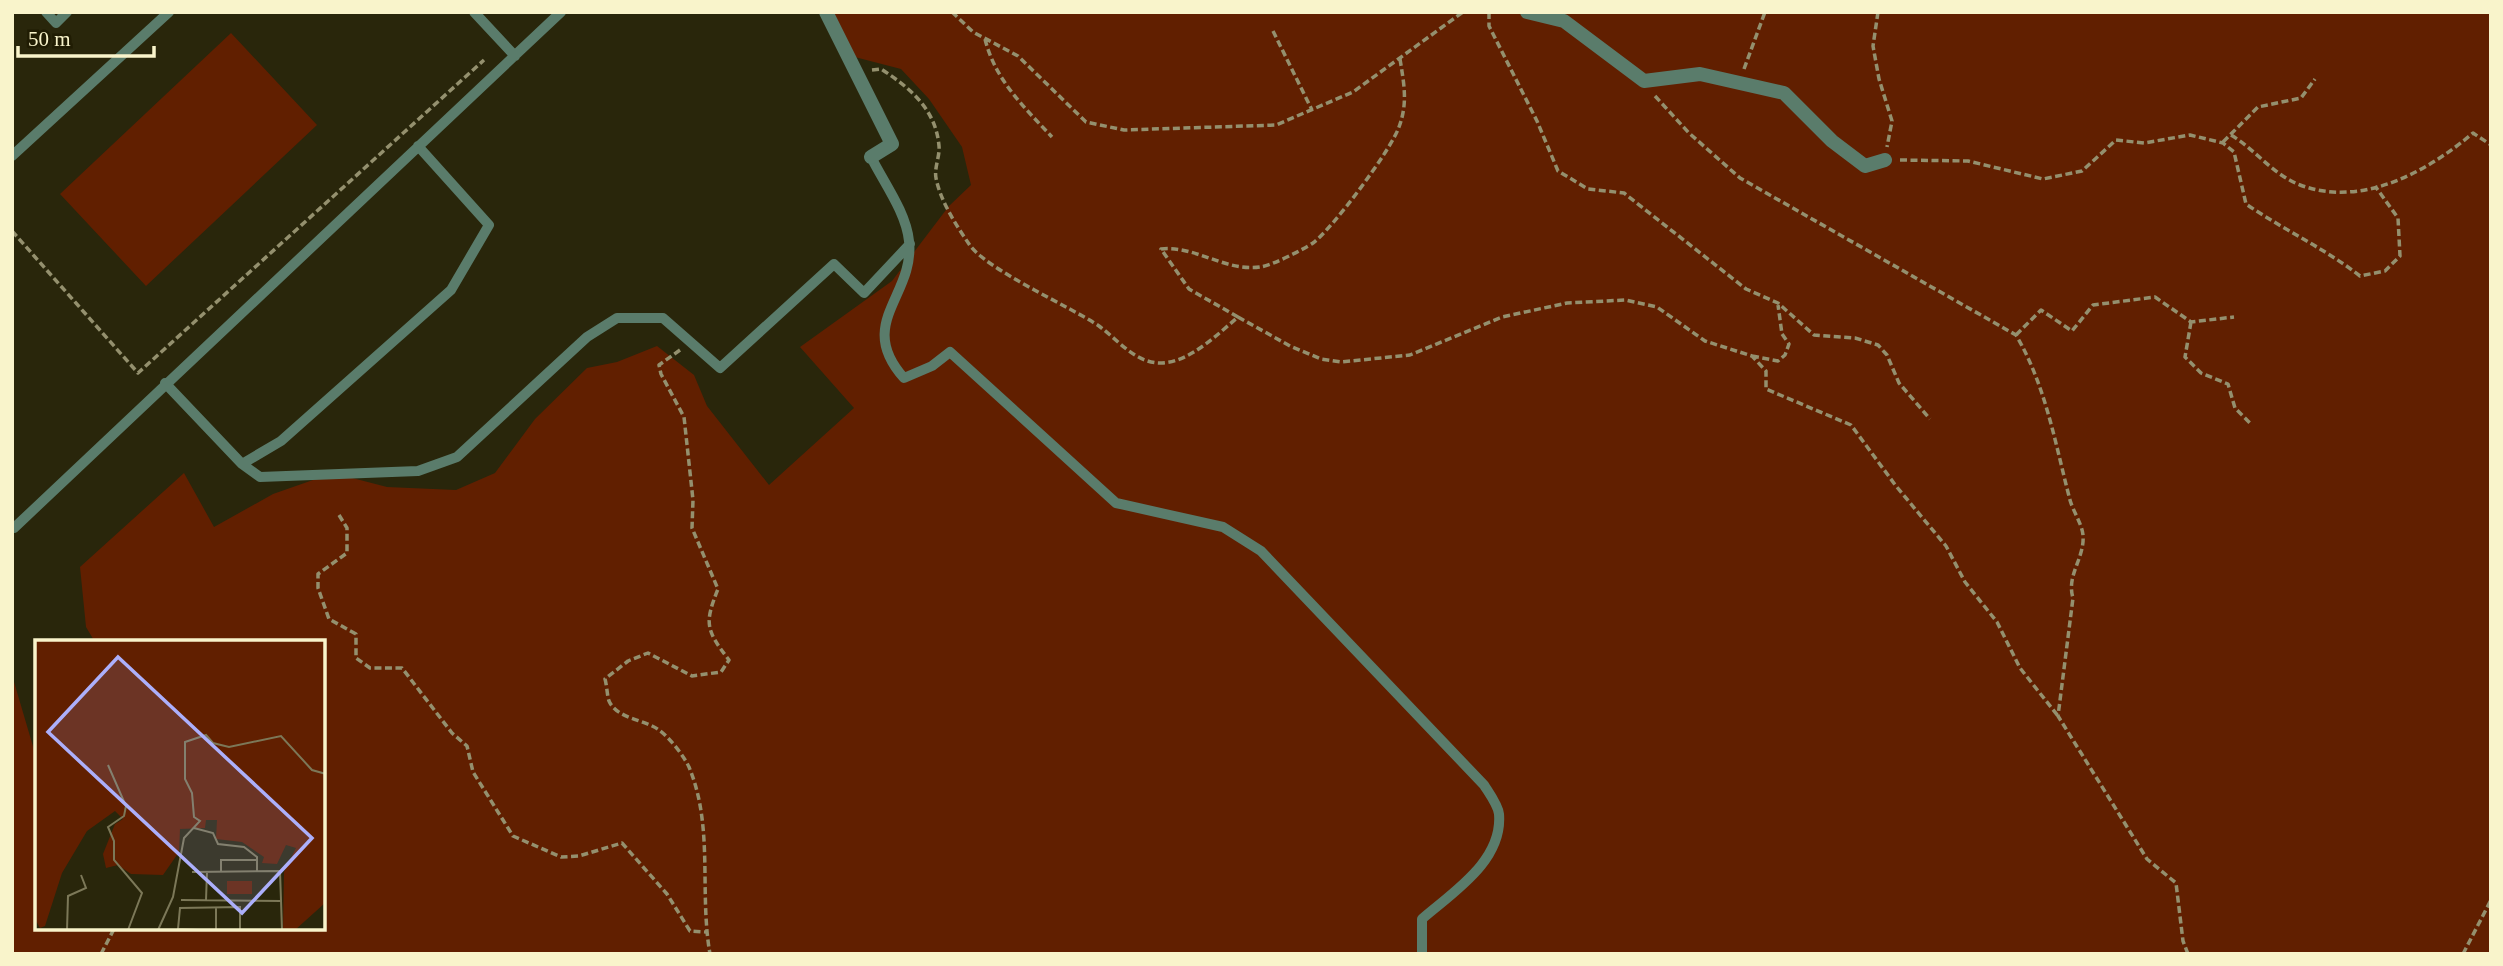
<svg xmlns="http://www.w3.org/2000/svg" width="2503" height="966" viewBox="0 0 2503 966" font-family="'Times New Roman',serif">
<rect width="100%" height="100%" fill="#29260b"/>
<path fill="#611f00" d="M830,12H2491V954H12V675L37,760V929H324V642H95L86,627L80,567L184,473L214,527L273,494L333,473L387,487L456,490L495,473L535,419L587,368L617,362L657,346L694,375L707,406L769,485L854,408L800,347L892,281L949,206L971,185L962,147L929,99L901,69L847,55Z
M231,33L317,125L146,286L60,194Z"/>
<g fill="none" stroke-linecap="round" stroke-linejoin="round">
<path stroke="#94906e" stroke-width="3.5" stroke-dasharray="7 3.5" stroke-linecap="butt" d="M952,12L973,32L1018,56L1086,122L1124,130L1276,125L1353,92L1463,12
M1489,12V26L1537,121L1558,171L1588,189L1624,193L1746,289L1778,303L1814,335L1855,338L1878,345L1887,355L1899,383L1930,419
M1878,12L1873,46L1879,79L1892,121L1887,147
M1273,31L1312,110
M985,39C995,80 1024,107 1052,137
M1744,69L1765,12
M872,70L881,69C909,87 936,109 939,146C940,156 934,168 936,178C940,200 956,225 969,244C985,269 1071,307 1099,326C1118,340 1136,364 1162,363C1190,362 1218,334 1238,317L1290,346L1321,359L1341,362L1410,355L1502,317L1567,303L1625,300L1657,307L1705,341L1752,356L1766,371V389L1851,425L1896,486L1946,546L1965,582L1997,622L2020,668L2058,716
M1655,96L1689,133L1740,178L2016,335C2046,386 2055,443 2070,500C2073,511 2082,524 2083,535C2085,558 2066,575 2073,598L2058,716L2147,859L2176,883L2183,941L2188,954
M2231,135C2256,150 2272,174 2300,185C2362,208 2427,172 2473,133L2491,145
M2223,142L2258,107L2301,98L2315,79
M1900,160L1968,161L2043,179L2082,171L2116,140L2144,143L2190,135L2223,143L2234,152L2246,204C2284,230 2324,248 2360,276L2385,271L2400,256L2398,218L2375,186
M12,231L138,373L484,60
M1238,317L1189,289L1161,249C1194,245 1226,272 1260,267C1271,266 1304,249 1313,243C1333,228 1391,150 1399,127C1408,103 1404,84 1400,59
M2191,322L2185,357L2201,373L2228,384L2235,408L2250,423
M2016,335L2041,310L2072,331L2093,305L2155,297L2191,322L2234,317
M680,350L659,365L661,374L684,417L693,500L692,528L718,589C704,624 706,630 729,660L721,672L692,676L648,653L628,661L605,679C607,686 607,695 609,701C617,719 644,719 659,730C669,737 684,756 689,767C714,827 699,892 710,954
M1752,356L1778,361L1785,355L1789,344L1782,334L1778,305
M339,515L347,528V553L318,574V588L329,619L356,634V658L370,668H402L452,733L467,746L473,772L513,836L561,857L579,856L622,843L667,894L690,931L706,932
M101,954L114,929
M2463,954L2491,900"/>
<path stroke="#5a7c6b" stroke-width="10" d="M46,12L56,23L67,12
M474,12L515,56
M12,156L169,12
M871,157C884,183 906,212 909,241C915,296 855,323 904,378L932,366L950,352L1116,503L1223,527L1261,551L1484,785C1489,793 1498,805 1499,814C1503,861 1453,892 1422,919V954
M165,383L242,464L260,477L418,471L457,457L587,337L617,318H663L720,368L834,264L864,293L910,244
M242,464L281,441L451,290L489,225L418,146
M12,526L14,528L561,12"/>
<path stroke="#5a7c6b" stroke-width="14" d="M826,12L892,144L871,157
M1527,12L1564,21L1644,81L1700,74L1784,93L1832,141L1865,166L1885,160"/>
</g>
<g transform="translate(35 640)">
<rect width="290" height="290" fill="#29260b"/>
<path d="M0,0H290V263L260,290H248L249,232L261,208L251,205L242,224L227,223L229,217L207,202L181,199L182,180H171L170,188L145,189L144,212L128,235L96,234L83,225L71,228L68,214L80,184L88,179L80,171L52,191L27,233L10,286L5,288L0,279ZM192,241H217V254H192Z" fill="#611f00"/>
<path fill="none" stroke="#7c7858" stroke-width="2" d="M73,125L91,166L89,176L73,187L79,201V220L107,253L93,290M159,188L178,193L183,204L209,207L222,217V232M157,232L245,231L247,290M186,232V220H222M146,260L246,261M171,260L172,232M181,268V290M32,290L33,256L51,248L46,235M123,290L138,257L149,198L165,181L159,177L157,153L150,139V102L171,95L178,103L194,107L246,96L277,130L291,134M163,290L143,289L145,268L205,267V290"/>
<path fill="#acaffb" fill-opacity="0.15" stroke="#acaffb" stroke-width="3.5" d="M83,17L277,198L207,273L13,92Z"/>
<rect width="290" height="290" fill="none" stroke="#f9f4cb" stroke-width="3.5"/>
</g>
<rect width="2503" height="966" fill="none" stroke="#f9f4cb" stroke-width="28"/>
<path d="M18 46v10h136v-10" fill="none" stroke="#f9f4cb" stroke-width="3.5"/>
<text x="28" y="46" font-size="21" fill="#f9f4cb" stroke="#201c03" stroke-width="5" paint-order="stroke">50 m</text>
</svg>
